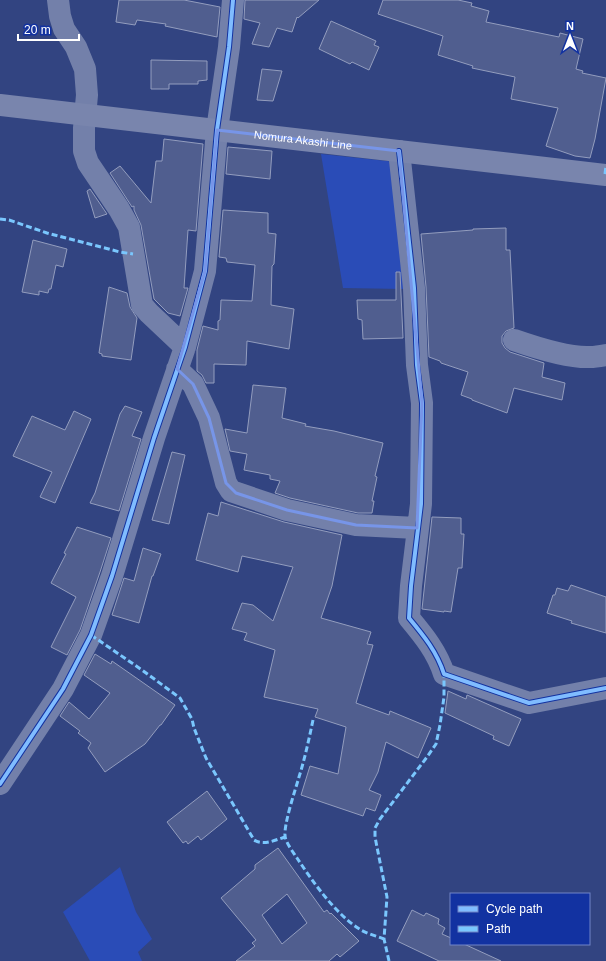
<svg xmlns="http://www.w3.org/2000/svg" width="606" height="961" viewBox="0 0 606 961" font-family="Helvetica,sans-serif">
<rect width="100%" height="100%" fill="#324481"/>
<path fill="#2a4cb7" d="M321,154L396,162L405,289L343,288Z
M120,867L136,912L152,939L138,952L142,961H90L63,912Z"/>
<path fill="#505e8f" stroke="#939dbe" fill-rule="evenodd" d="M119,0H184L220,7L217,37L165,26L166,24L137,20L135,25L116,22Z
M245,0H319L298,18L297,17L292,32L277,28L269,47L252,44L260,23L244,19Z
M383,0H458L472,3L471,6L489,11L486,22L559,37L560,33L583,39L576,69L583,71L582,73L606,78L595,139L590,158L575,156L546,146L558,108L511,99L515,77L472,68L473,66L438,55L443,36L378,14Z
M331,21L376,41L374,45L379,47L369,70L352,62L350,64L319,49Z
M151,60L207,61V80L198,81V84H169V89H151Z
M262,69L282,71L273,101L257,100Z
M164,139L203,144L196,231L188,230L184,288H188L180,316L168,313L154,299L141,225L134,210V206L132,207L110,173L120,166L151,203L156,161H162Z
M228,147L272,151L270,179L226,174Z
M90,189L107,214L95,218L87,191Z
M223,210L268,213V233L276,234L274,264L272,266L271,305L294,309L289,349L247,341L246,365L214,364V383H206L202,375L197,371V350L203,326L218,330V321L220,320L221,300L252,301L255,265L227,262L226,258L219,257Z
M506,228V250H510L514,328L506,331L502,336V343L505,348L510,352L544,363L542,377L565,383L562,400L514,388L507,413L472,400V399L461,395L468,372L441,363L440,361L429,357L426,287L421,234L473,230V229Z
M33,240L67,249L63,267L56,265L51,289H49L48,293L39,291V295L22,292Z
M396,272H400L403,338L363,339L362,320L358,319L357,300H396Z
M109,287L127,293L130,307L137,318L131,360L102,356V354L99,353Z
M253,385L286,388L282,418L306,424L305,426L334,431L383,443L375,476L377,477L372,501H374L372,513H358L290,498L275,493L280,481L270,479V475L244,470L247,454L230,451L225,429L247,433Z
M125,406L142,412L132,436L141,439L119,511L90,503L95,493L120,414Z
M74,411L91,419L55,503L40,497L52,472L13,456L32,416L65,430Z
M172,452L185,455L169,524L152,520Z
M221,502L284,522L342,535L332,586L321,618L371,632L367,644L373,645L356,703L389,715L390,711L431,728L418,758L386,742L378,772L369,790L381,795L375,811L366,808L363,816L301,795L310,766L338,774L346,727L315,717L318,709L264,697L275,650L244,640L247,633L232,629L242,603L253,605L273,621L293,567L242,556L238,572L196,560L208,513L218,516Z
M432,517L461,518V534H464L462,568H458L451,612L444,611V612L422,609Z
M77,527L111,538L100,572L80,630L67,655L51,647L76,597L51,583L66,554L64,553Z
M143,548L161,554L153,576H152L139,623L112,615L124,578L134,581Z
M571,585L606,597V633L571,623L572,621L547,613L553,595H555L557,588L568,591Z
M95,654L111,664L112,661L175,705L161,725H160L145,744L105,772L88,748L91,743L78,733L80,731L60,716L69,702L89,719L110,693L84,675Z
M448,691L466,699L467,695L521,719L509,746L493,739L494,736L445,713Z
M207,791L227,819L201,840L198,836L188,844L186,841L183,843L167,822Z
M278,848L324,912L327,910L330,914L331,913L359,941L340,957L337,954L329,961H236L255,946L252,943L256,940L221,898L255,869V865ZM287,894L307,923L282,944L262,915Z
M412,910L424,916L426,913L439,919L438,924L445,928L442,934L451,938V944H464L501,961H439L397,941Z"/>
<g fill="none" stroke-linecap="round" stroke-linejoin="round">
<path stroke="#7380aa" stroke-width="22" d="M58,0L60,16L64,29L76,47L85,69L87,95L84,128V151L88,163L119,209L129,227L142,305L149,313L185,347
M399,151L414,288L417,365L422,403L421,504L411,586L409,618C424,636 437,652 444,674L529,703L606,688
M514,340C534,347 568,358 590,357C596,357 601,356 606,355
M177,369L193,384L209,418L226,483L231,491L287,510L356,525L417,528
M0,784L63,689L91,635L112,576L154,438L185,347L205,271L217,130L229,47L233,0"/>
<path stroke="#7985ad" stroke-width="22" id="s1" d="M0,105L606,175"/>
<path stroke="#7ac7fe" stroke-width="3" stroke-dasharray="6 3" stroke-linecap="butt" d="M605,174L606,166
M0,219L9,220L47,233L120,252L133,254
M91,635L142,670L180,698L192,719L194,728L206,758L254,840C264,846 275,840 285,837
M313,720C309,739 305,758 299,777C295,791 284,823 285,836C286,843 293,852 297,858C313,882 336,915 361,930C368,934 377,936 384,939
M389,961L384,939L387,897L375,837V828L380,819L427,757L436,744L440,725L444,697V674"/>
<g stroke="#1232a1" stroke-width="6">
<path id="cycleway" d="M399,151L414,288L417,365L422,403L421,504L411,586L409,618C424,636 437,652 444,674L529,703L606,688
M0,784L63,689L91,635L112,576L154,438L185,347L205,271L217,130L229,47L233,0"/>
</g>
<use href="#cycleway" stroke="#80bcff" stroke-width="4"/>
</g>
<path fill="none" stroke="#7795e8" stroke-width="3" stroke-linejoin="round" d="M217,130L399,151L422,403L417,528L356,525L287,510L236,493L226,483L209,418L193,384L177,369L205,271Z"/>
<g text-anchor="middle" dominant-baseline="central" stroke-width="3" stroke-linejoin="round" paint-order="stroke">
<g font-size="11" fill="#fff" stroke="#1232a1">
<text stroke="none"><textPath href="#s1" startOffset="305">Nomura Akashi Line</textPath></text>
</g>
</g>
<rect x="450" y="893" width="140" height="52" fill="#1232a1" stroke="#7184c7"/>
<rect x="458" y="906" width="20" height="6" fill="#80bcff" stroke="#7184c7"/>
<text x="486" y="913" font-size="12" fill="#ffffff">Cycle path</text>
<rect x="458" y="926" width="20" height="6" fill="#7ac7fe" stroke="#7184c7"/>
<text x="486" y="933" font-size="12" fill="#ffffff">Path</text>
<g transform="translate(570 36)" stroke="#1232a1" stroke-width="3" paint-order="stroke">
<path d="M0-3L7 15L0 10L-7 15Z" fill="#ffffff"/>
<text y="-6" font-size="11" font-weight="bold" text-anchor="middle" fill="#ffffff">N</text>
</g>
<path d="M18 34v6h61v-6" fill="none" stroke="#ffffff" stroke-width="2"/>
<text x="24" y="34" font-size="12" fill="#ffffff" stroke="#1232a1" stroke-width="3" paint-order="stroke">20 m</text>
</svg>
